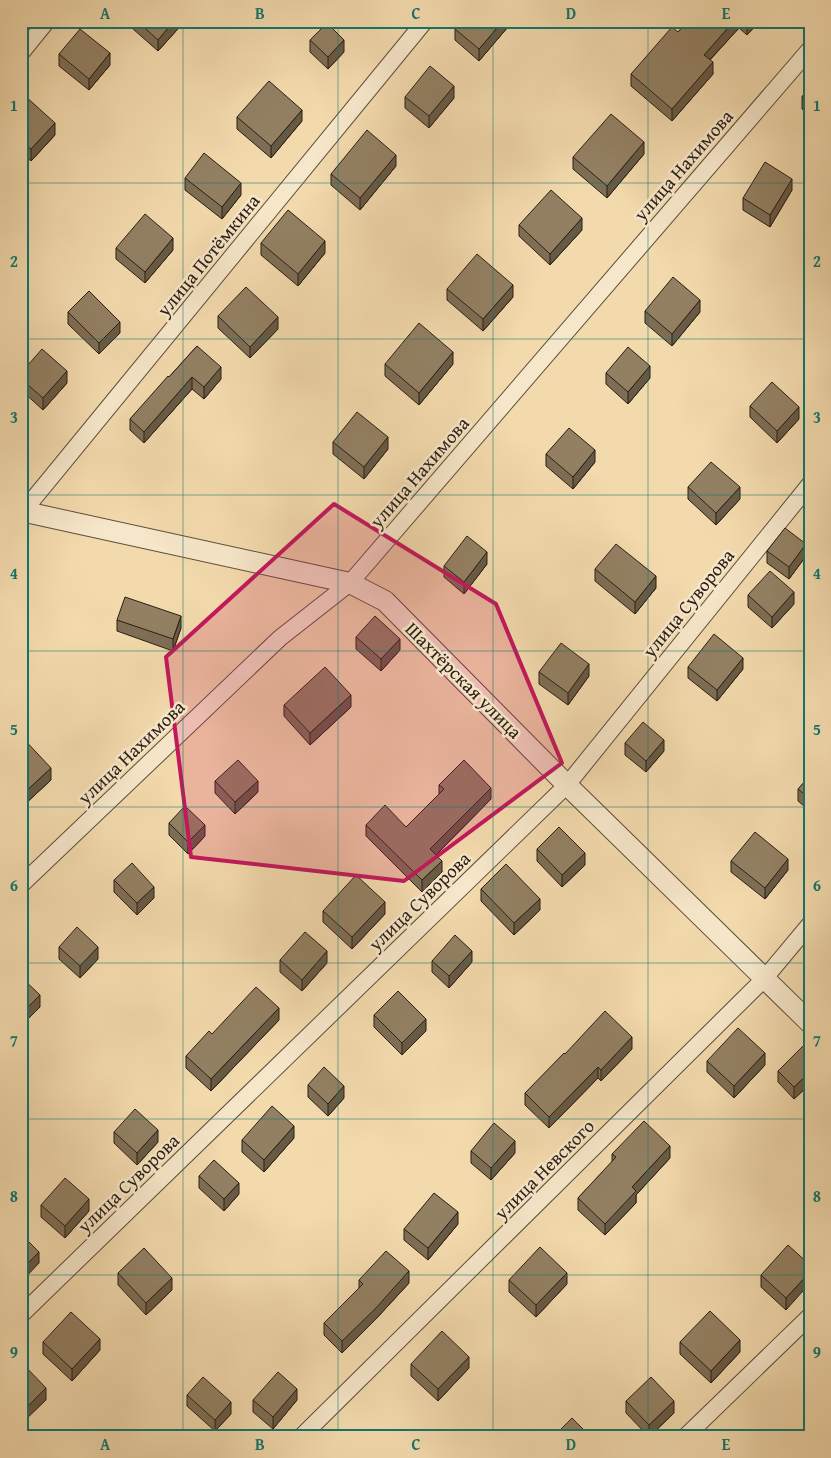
<svg xmlns="http://www.w3.org/2000/svg" width="831" height="1458" viewBox="0 0 831 1458" font-family="'Gentium Book Plus',serif">
<rect width="100%" height="100%" fill="#f3daad"/>
<filter id="stains"><feTurbulence type="fractalNoise" baseFrequency=".004" numOctaves="4"/><feColorMatrix values="0 0 0 0 .2 0 0 0 0 .09 0 0 0 0 .02 0 0 0 .5 -.17"/></filter>
<radialGradient id="worn" r=".72"><stop offset=".6" stop-color="#630" stop-opacity="0"/><stop offset="1" stop-color="#630" stop-opacity=".3"/></radialGradient>
<g fill="none" stroke-linecap="round" stroke-linejoin="round">
<g stroke="#5c4d3a" stroke-width="18">
<path id="minor" d="M21,53L47,21
M21,514L425,21
M21,885L280,638L350,583L810,49
M21,1315L567,785L810,484
M301,1437L765,978L810,924
M685,1437L810,1316"/>
</g>
<g stroke="#5c4d3a" stroke-width="22">
<path id="tertiary" d="M21,511L350,583L385,601L567,785L810,1023"/>
</g>
<use href="#minor" stroke="#f7e7ca" stroke-width="16"/>
<use href="#tertiary" stroke="#f7e7ca" stroke-width="20"/>
</g>
<path fill="#7e6e55" stroke="#2a1e13" d="M124,21H185L158,51Z
M513,21L479,61L455,40V29Z
M688,21H760L747,35L739,28L710,60L713,74L672,121L631,86V74L678,32Z
M310,40L344,52L328,69L310,52Z
M59,54L110,65L89,90L59,66Z
M810,85V115L802,109V97Z
M405,97L454,98L429,128L405,108Z
M21,99L55,135L31,161L21,153Z
M237,117L302,121L271,158L237,129Z
M644,154L607,198L573,169V157Z
M396,166L360,210L331,185V174Z
M185,178L241,195L222,219L185,190Z
M792,190L770,227L743,210V198Z
M519,225L582,230L550,265L519,236Z
M261,243L325,253L298,286L261,255Z
M116,248L173,250L145,283L116,259Z
M447,289L513,297L483,331L447,300Z
M645,311L700,312L672,346L645,323Z
M68,312L120,333L99,354L68,324Z
M218,316L278,329L250,358L218,328Z
M197,346L221,379L204,399L192,389L144,443L130,430V419L169,377Z
M385,364H453L419,405L385,376Z
M21,373L67,383L43,410L21,390Z
M606,373L650,378L628,404L606,384Z
M750,406L799,419L777,443L750,417Z
M333,442L388,449L364,479L333,454Z
M546,454L595,462L573,489L546,466Z
M688,487L740,499L716,525L688,499Z
M810,536V553L807,551V539Z
M767,551L806,556L789,579L767,563Z
M487,564L464,594L444,577V566Z
M595,569L656,588L635,614L595,581Z
M748,595L794,604L772,628L748,607Z
M117,620L181,628L173,651L117,631Z
M356,637L400,650L381,671L356,649Z
M688,667L743,669L717,701L688,678Z
M539,672L589,676L568,705L539,684Z
M284,705L351,707L310,745L284,716Z
M21,736L51,780L23,806L21,804Z
M625,743L664,751L646,772L625,755Z
M810,776V811L798,801V789Z
M215,781L258,792L235,814L215,793Z
M439,785L491,799L436,855L442,872L422,892L366,836V825L406,827L439,794Z
M169,823L205,836L188,854L169,835Z
M537,849L585,865L562,887L537,861Z
M731,861L788,870L765,899L731,872Z
M114,880L154,898L137,915L114,892Z
M481,889L540,910L514,935L481,901Z
M323,911L385,914L352,949L323,922Z
M59,947L98,959L80,978L59,959Z
M280,960L327,963L302,991L280,972Z
M432,961L472,962L449,988L432,972Z
M374,1015L426,1031L402,1055L374,1027Z
M279,1020L211,1091L186,1068V1056L212,1034Z
M810,1045V1084L794,1099L778,1082V1071Z
M632,1049L601,1081L598,1078L549,1128L525,1105V1093L565,1054Z
M707,1061L765,1065L734,1098L707,1072Z
M308,1085L344,1098L328,1116L308,1097Z
M114,1132L158,1142L137,1165L114,1143Z
M294,1138L264,1172L242,1152V1140Z
M471,1151L515,1153L491,1180L471,1163Z
M612,1154L670,1158L636,1195V1203L605,1235L578,1210V1198L612,1162Z
M199,1176L239,1194L224,1211L199,1188Z
M41,1205L89,1211L65,1238L41,1217Z
M458,1224L428,1260L404,1240V1229Z
M810,1265L786,1310L761,1287V1275Z
M118,1273L172,1290L146,1315L118,1285Z
M359,1280L409,1283L375,1320L342,1353L324,1335V1323L359,1288Z
M509,1280L567,1284L536,1317L509,1292Z
M810,1339V1354L808,1353V1341Z
M43,1342L100,1350L72,1381L43,1354Z
M680,1342L740,1352L711,1383L680,1354Z
M411,1364L469,1368L438,1401L411,1376Z
M187,1395L231,1414L215,1431L187,1406Z
M253,1400H297L273,1429L253,1412Z
M626,1401L674,1413L649,1437L626,1413Z"/>
<path fill="#675a45" stroke="#2a1e13" d="M174,21H185L158,51V40Z
M503,21H513L479,61V49Z
M734,21H739V28L704,66V55Z
M749,21H760L747,35V24Z
M344,40V52L328,69V57Z
M110,53V65L89,90V79Z
M713,62V74L672,121V109Z
M454,86V98L429,128V116Z
M302,110V121L271,158V146Z
M55,123V135L31,161V149Z
M644,142V154L607,198V186Z
M396,155V166L360,210V198Z
M792,179V190L770,227V215Z
M241,183V195L222,219V207Z
M582,218V230L550,265V254Z
M173,238V250L145,283V272Z
M325,241V253L298,286V274Z
M513,285V297L483,331V319Z
M700,300V312L672,346V334Z
M278,317V329L250,358V347Z
M120,322V333L99,354V343Z
M453,352V364L419,405V393Z
M650,366V378L628,404V392Z
M221,367V379L204,399V387Z
M67,371V383L43,410V398Z
M192,377V389L144,443V432Z
M799,407V419L777,443V431Z
M388,437V449L364,479V467Z
M595,450V462L573,489V477Z
M740,487V499L716,525V513Z
M806,544V556L789,579V567Z
M487,552V564L464,594V582Z
M656,576V588L635,614V602Z
M794,592V604L772,628V617Z
M181,616V628L173,651V639Z
M400,639V650L381,671V659Z
M743,658V669L717,701V690Z
M589,664V676L568,705V693Z
M351,695V707L310,745V733Z
M664,740V751L646,772V761Z
M51,768V780L23,806V794Z
M258,781V792L235,814V802Z
M491,788V799L430,861V849Z
M205,825V836L188,854V842Z
M585,853V865L562,887V875Z
M788,859V870L765,899V888Z
M442,861V872L422,892V880Z
M154,887V898L137,915V903Z
M540,899V910L514,935V923Z
M385,902V914L352,949V937Z
M98,947V959L80,978V966Z
M327,951V963L302,991V980Z
M472,951V962L449,988V976Z
M40,995V1007L21,1026V1014Z
M279,1008V1020L211,1091V1079Z
M426,1019V1031L402,1055V1043Z
M632,1037V1049L601,1081V1070Z
M765,1053V1065L734,1098V1086Z
M598,1067V1078L549,1128V1117Z
M810,1072V1084L794,1099V1087Z
M344,1086V1098L328,1116V1104Z
M294,1126V1138L264,1172V1160Z
M158,1130V1142L137,1165V1153Z
M515,1141V1153L491,1180V1168Z
M670,1146V1158L636,1195V1203L605,1235V1224L632,1187Z
M239,1183V1194L224,1211V1199Z
M89,1199V1211L65,1238V1226Z
M458,1212V1224L428,1260V1248Z
M39,1252V1263L21,1282V1270Z
M409,1271V1283L375,1320L342,1353V1341Z
M810,1272V1283L786,1310V1298Z
M567,1273V1284L536,1317V1305Z
M172,1278V1290L146,1315V1303Z
M100,1339V1350L72,1381V1369Z
M740,1340V1352L711,1383V1371Z
M469,1357V1368L438,1401V1389Z
M46,1388V1400L21,1424V1413Z
M297,1389V1400L273,1429V1417Z
M674,1401V1413L649,1437V1425Z
M231,1402V1414L215,1431V1420Z"/>
<path fill="#938063" stroke="#2a1e13" d="M137,21H174L158,40Z
M462,21H503L479,49L455,29Z
M688,21H734L704,55L713,62L672,109L631,74L672,27L678,32Z
M327,23L344,40L328,57L310,40Z
M80,29L110,53L89,79L59,54Z
M430,66L454,86L429,116L405,97Z
M269,81L302,110L271,146L237,117Z
M810,85V103L802,97Z
M24,95L55,123L31,149L21,141V99Z
M611,114L644,142L607,186L573,157Z
M367,130L396,155L360,198L331,174Z
M204,153L241,183L222,207L185,178Z
M765,162L792,179L770,215L743,198Z
M551,190L582,218L550,254L519,225Z
M288,210L325,241L298,274L261,243Z
M145,214L173,238L145,272L116,248Z
M477,254L513,285L483,319L447,289Z
M673,277L700,300L672,334L645,311Z
M246,287L278,317L250,347L218,316Z
M89,291L120,322L99,343L68,312Z
M419,323L453,352L419,393L385,364Z
M197,346L221,367L204,387L192,377L144,432L130,419L168,376L169,377Z
M628,347L650,366L628,392L606,373Z
M42,349L67,371L43,398L21,379V373Z
M772,382L799,407L777,431L750,406Z
M357,412L388,437L364,467L333,442Z
M569,428L595,450L573,477L546,454Z
M711,462L740,487L716,513L688,487Z
M785,528L806,544L789,567L767,551Z
M467,536L487,552L464,582L444,566Z
M616,544L656,576L635,602L595,569Z
M770,571L794,592L772,617L748,595Z
M125,597L181,616L173,639L117,620Z
M375,616L400,639L381,659L356,637Z
M714,634L743,658L717,690L688,667Z
M561,643L589,664L568,693L539,672Z
M325,667L351,695L310,733L284,705Z
M643,722L664,740L646,761L625,743Z
M21,736L51,768L23,794L21,792Z
M238,760L258,781L235,802L215,781Z
M464,760L491,788L430,849L442,861L422,880L366,825L385,805L406,827L444,789L439,785Z
M810,776V799L798,789Z
M185,806L205,825L188,842L169,823Z
M559,827L585,853L562,875L537,849Z
M755,832L788,859L765,888L731,861Z
M132,863L154,887L137,903L114,880Z
M506,864L540,899L514,923L481,889Z
M356,875L385,902L352,937L323,911Z
M77,927L98,947L80,966L59,947Z
M305,932L327,951L302,980L280,960Z
M455,935L472,951L449,976L432,961Z
M21,977L40,995L21,1014Z
M256,987L279,1008L211,1079L186,1056L209,1031L212,1034Z
M398,991L426,1019L402,1043L374,1015Z
M605,1011L632,1037L601,1070L598,1067L549,1117L525,1093L564,1053L565,1054Z
M738,1028L765,1053L734,1086L707,1061Z
M807,1042L810,1045V1072L794,1087L778,1071Z
M324,1067L344,1086L328,1104L308,1085Z
M272,1106L294,1126L264,1160L242,1140Z
M135,1109L158,1130L137,1153L114,1132Z
M644,1121L670,1146L632,1187L636,1191L605,1224L578,1198L616,1157L612,1154Z
M494,1123L515,1141L491,1168L471,1151Z
M214,1160L239,1183L224,1199L199,1176Z
M65,1178L89,1199L65,1226L41,1205Z
M434,1193L458,1212L428,1248L404,1229Z
M21,1234L39,1252L21,1270Z
M788,1245L810,1265V1272L786,1298L761,1275Z
M540,1247L567,1273L536,1305L509,1280Z
M144,1248L172,1278L146,1303L118,1273Z
M386,1251L409,1271L375,1309L342,1341L324,1323L363,1284L359,1280Z
M710,1311L740,1340L711,1371L680,1342Z
M71,1312L100,1339L72,1369L43,1342Z
M442,1331L469,1357L438,1389L411,1364Z
M22,1363L46,1388L21,1413V1364Z
M278,1372L297,1389L273,1417L253,1400Z
M203,1377L231,1402L215,1420L187,1395Z
M651,1377L674,1401L649,1425L626,1401Z
M572,1418L591,1437H553Z"/>
<path fill="#c2185b" fill-opacity="0.2" stroke="#c2185b" stroke-width="4" stroke-linejoin="round" d="M334,504L496,604L562,763L404,881L191,857L166,657Z"/>
<path fill="none" stroke="#0f766e" stroke-width="1" stroke-opacity="0.55" d="M183,21V1437M338,21V1437M493,21V1437M648,21V1437M21,183H810M21,339H810M21,495H810M21,651H810M21,807H810M21,963H810M21,1119H810M21,1275H810"/>
<g text-anchor="middle" dominant-baseline="central" stroke-width="5" stroke-linejoin="round" paint-order="stroke">
<g font-size="19" fill="#2a1e13" stroke="#f7e7ca">
<text transform="translate(683 165) rotate(-49)">улица Нахимова</text>
<text transform="translate(208 255) rotate(-51)">улица Потёмкина</text>
<text transform="translate(419 472) rotate(-49)">улица Нахимова</text>
<text transform="translate(688 603) rotate(-51)">улица Суворова</text>
<text transform="translate(464 680) rotate(45)">Шахтёрская улица</text>
<text transform="translate(131 752) rotate(-44)">улица Нахимова</text>
<text transform="translate(419 901) rotate(-44)">улица Суворова</text>
<text transform="translate(544 1169) rotate(-45)">улица Невского</text>
<text transform="translate(128 1183) rotate(-44)">улица Суворова</text>
</g>
</g>
<rect width="831" height="1458" fill="none" stroke="#f3daad" stroke-width="55"/>
<rect x="28" y="28" width="776" height="1402" fill="none" stroke="#0f766e" stroke-width="2"/>
<g font-size="16" text-anchor="middle" font-weight="bold" fill="#0f766e">
<text x="105" y="19">A</text>
<text x="260" y="19">B</text>
<text x="416" y="19">C</text>
<text x="571" y="19">D</text>
<text x="726" y="19">E</text>
<text x="14" y="111">1</text>
<text x="817" y="111">1</text>
<text x="14" y="267">2</text>
<text x="817" y="267">2</text>
<text x="14" y="423">3</text>
<text x="817" y="423">3</text>
<text x="14" y="579">4</text>
<text x="817" y="579">4</text>
<text x="14" y="735">5</text>
<text x="817" y="735">5</text>
<text x="14" y="891">6</text>
<text x="817" y="891">6</text>
<text x="14" y="1046">7</text>
<text x="817" y="1046">7</text>
<text x="14" y="1202">8</text>
<text x="817" y="1202">8</text>
<text x="14" y="1358">9</text>
<text x="817" y="1358">9</text>
<text x="105" y="1450">A</text>
<text x="260" y="1450">B</text>
<text x="416" y="1450">C</text>
<text x="571" y="1450">D</text>
<text x="726" y="1450">E</text>
</g>
<rect width="100%" height="100%" filter="url(#stains)"/>
<rect width="100%" height="100%" fill="url(#worn)"/>
</svg>
